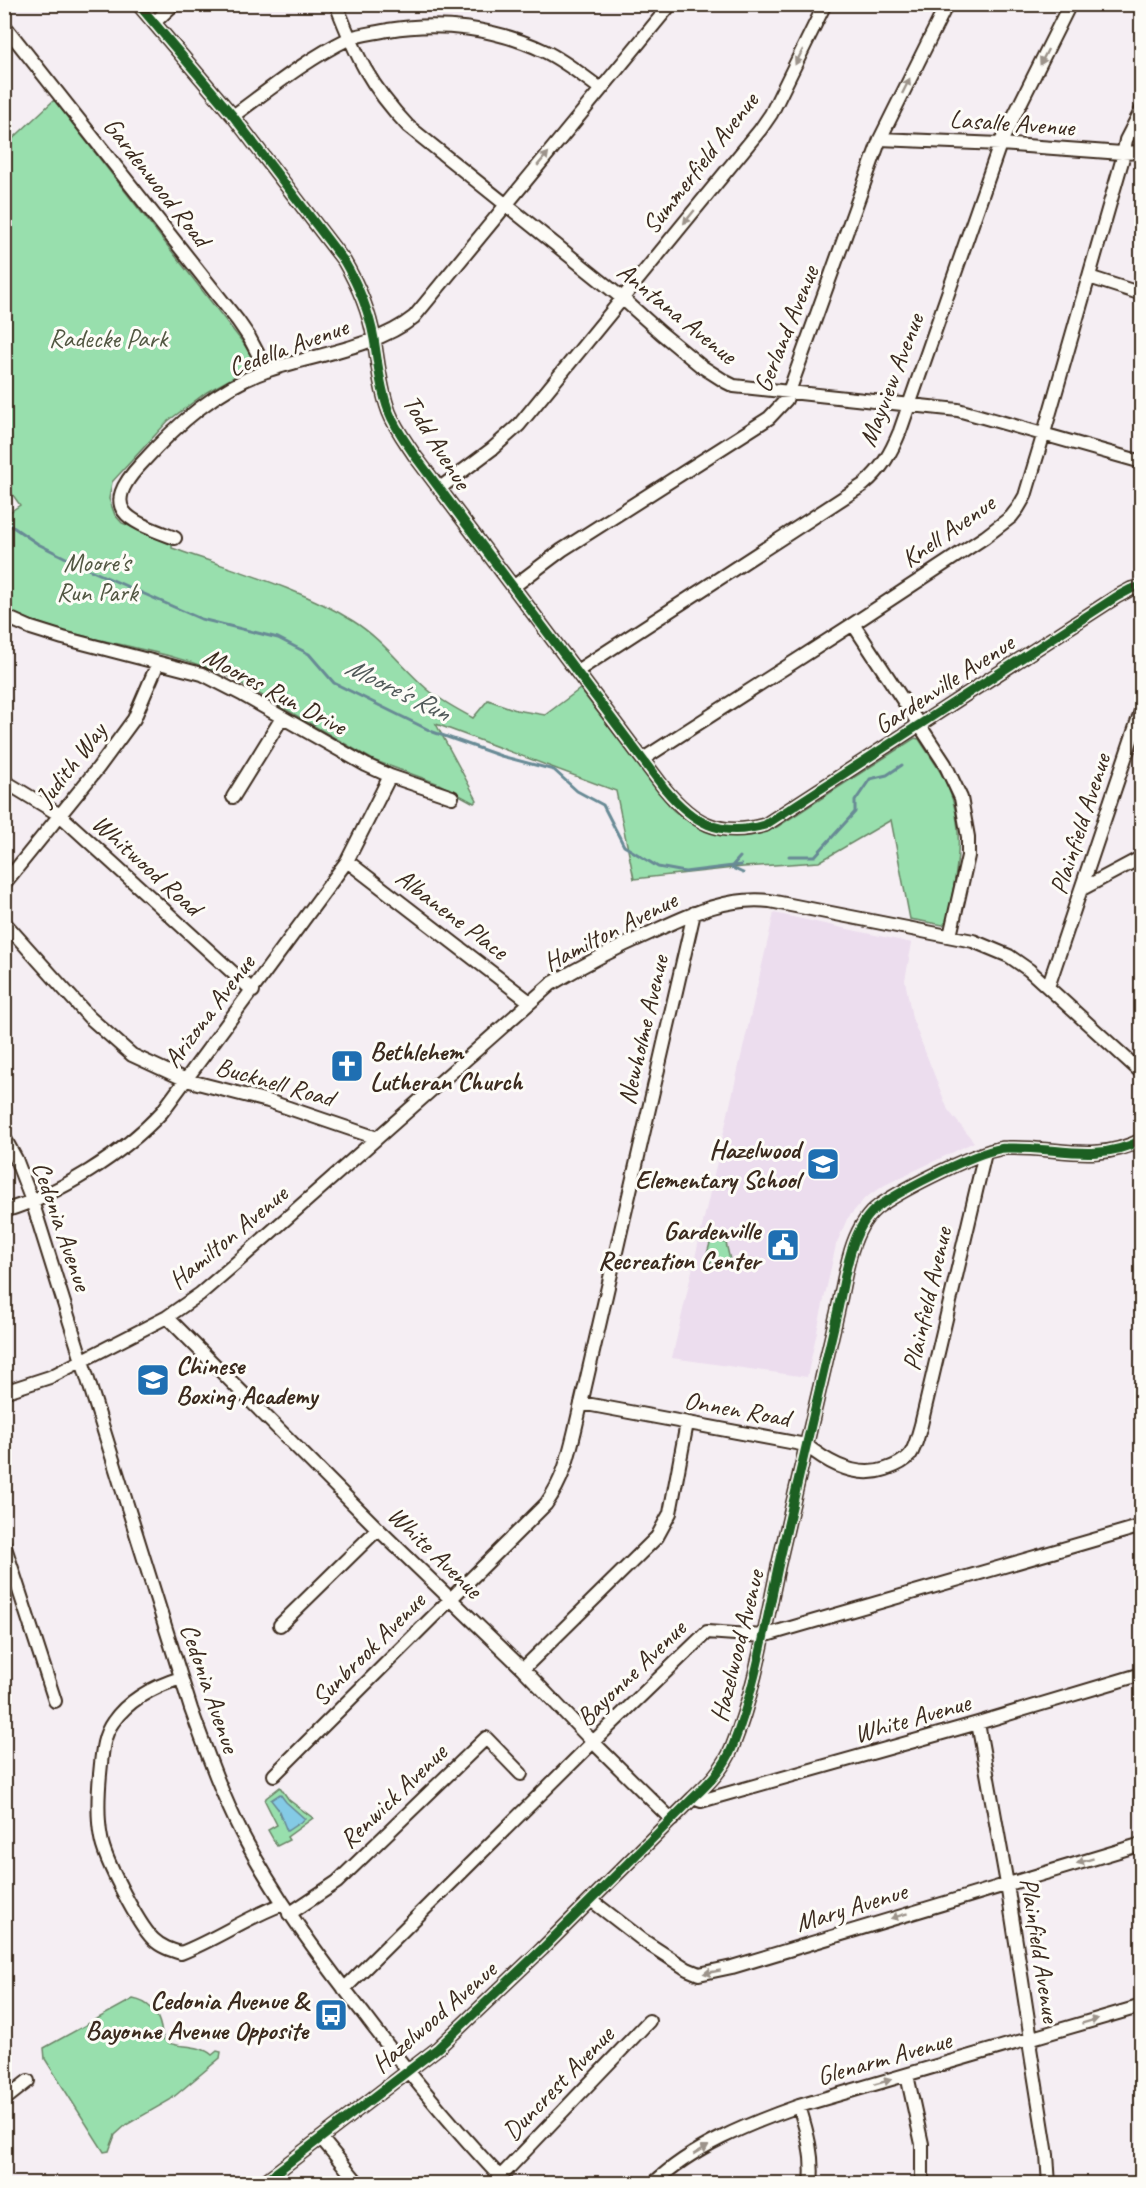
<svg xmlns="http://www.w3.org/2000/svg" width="1146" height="2188" viewBox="0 0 1146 2188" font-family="Caveat,sans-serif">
<rect width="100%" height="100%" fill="#f5eef3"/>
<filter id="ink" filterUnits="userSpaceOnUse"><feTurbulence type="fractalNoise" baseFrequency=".0167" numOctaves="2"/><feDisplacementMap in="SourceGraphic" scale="12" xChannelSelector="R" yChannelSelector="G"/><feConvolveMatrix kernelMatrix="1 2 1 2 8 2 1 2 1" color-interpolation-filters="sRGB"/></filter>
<g filter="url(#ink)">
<path fill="#ecddee" d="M774,913L912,943L905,980L912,1018L948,1110L974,1142L885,1185L865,1198L847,1219L836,1245L807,1377L672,1358Z"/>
<path fill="#98dfad" stroke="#6a8466" stroke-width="1.5" d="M54,100L244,344L253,359L254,366L207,392L168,421L112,482L109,499L115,515L122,523L172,544V548C230,569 301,588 353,621C382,639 402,667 427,689C441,701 457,709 473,718L488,700L516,710L545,715L580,689L673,810C708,839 734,842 777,827L915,738L919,739C929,755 941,770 948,787C967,832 956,876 947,921L943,925L910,919L891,820L819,862L743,867L634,879L616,791L436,724L477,800L474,803L439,784L373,760L230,677C158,644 75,644 5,609V510L10,512L20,505L5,484V146Z
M713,1240L726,1243L730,1260L726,1266L710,1262L706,1258L710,1243Z
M280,1787L289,1800L313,1818L287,1837L289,1840L277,1846L268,1830L277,1825L265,1801L266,1798Z
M133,1999C149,2002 158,2013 161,2028C161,2029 163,2037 163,2038C170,2050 198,2042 212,2055L217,2051L221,2052L220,2058L170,2100L126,2125L115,2135L109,2151L104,2152L45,2059L44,2048Z"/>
<path fill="#84cae5" stroke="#678a95" stroke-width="1.5" d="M280,1794L286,1802L305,1819L287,1831L278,1809L271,1800Z"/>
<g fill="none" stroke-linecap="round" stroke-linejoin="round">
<path stroke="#678a95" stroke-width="3" d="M4,521L38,544L90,570L201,619L278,638L309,654L334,683L433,732L501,756L554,770L577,791L603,805L624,846L658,867L685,872L741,865
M789,856H815L855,812V801L870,779L887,775L902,765
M732,866L740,857
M732,868L743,873"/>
<g stroke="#3b2a1e" stroke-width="16">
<path id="minor" d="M138,4L233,116L344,261C358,285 369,310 374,339C378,363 380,388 389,412C395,428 406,442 415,456L664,788C693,823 719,838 765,825L1116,597L1131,589L1142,586
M336,4C356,56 370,86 408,126L622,298L661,333L701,366L726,382L734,386L958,410L1142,462
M155,22L174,4
M4,25L238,321L249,337L267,371
M233,116C270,89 307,59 348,39C359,34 375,33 388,30C440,21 496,28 544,51C565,61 583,76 601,89
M880,139L1000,144L1122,153L1142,152
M1089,277L1142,294
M440,488L492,449L519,425L760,130L771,114L825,4
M175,538C130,521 97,511 141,464C177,424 217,388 269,370C314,355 377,347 414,317L671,4
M513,587L562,550L769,418L786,400L880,139L947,4
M4,616L31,628L63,638L202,674L243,695L366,765L390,776L452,797
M853,624L945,764L961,798L968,837V856L950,936
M577,671L863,485C882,469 891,453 900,431L1000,144L1070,4
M643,759L853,624L985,537L1011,517L1018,508L1025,496L1044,433L1122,161L1126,140L1142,109
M4,781L60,815L253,991
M233,797L282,718
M347,861L530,1002
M4,884L98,768L134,719L158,663
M1082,889L1142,857
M4,922L89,1017L132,1055L186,1080L268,1101L377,1138
M1048,987L1142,708
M4,1137L16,1159L32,1201L191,1709C206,1750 221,1793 241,1832C275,1897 318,1955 363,2013C408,2073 455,2130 507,2184
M4,1211C60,1194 123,1154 162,1112L347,861L390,776
M167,1317L378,1529L523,1669L593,1742L672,1820
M4,1392L50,1377L167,1317L200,1294L236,1263L551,984C583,965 616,948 650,933C689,915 726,896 770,901L973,941L1009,956L1029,970L1142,1073
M581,1403L806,1445C828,1463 857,1479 886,1469C895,1466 904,1462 910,1455C916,1446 918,1435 921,1425L985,1153
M4,1544L55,1701
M280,1625L378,1529
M523,1669L657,1537L670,1513L687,1423
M181,1678C155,1686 129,1699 113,1722C102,1737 102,1756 100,1774C98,1796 97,1817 101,1838C104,1859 138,1924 153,1939C161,1947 171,1950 181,1953C217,1939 247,1917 283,1904
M978,1723L1007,1884L1031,2039L1030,2048L1047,2155L1049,2184
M274,1775L546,1504C563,1480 568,1459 575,1430L694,913
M693,1798L701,1801L978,1723L1142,1674
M591,1900L644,1941L687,1969L699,1974L732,1967L1142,1844
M289,1914L337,1882L486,1738L521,1774
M344,1989L593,1742L707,1632L763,1636L1142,1526
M907,2075L922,2144V2184
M4,2100L28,2081
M799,2106C807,2132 814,2156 811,2184
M321,2138L359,2184
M500,2177L649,2021
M261,2184L438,2048L542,1949L693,1798C708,1784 724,1768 732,1748C755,1690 765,1628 778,1567C797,1484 816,1401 836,1318C845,1283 848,1228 879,1206C902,1190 982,1148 1007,1148C1056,1146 1094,1164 1142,1140
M653,2184C691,2147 750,2123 799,2106L1142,2006"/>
</g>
<use href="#minor" stroke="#fdfcf7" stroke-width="12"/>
<g stroke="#fdfcf7" stroke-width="13">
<path id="cycleway" d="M138,4L233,116L344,261C358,285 369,310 374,339C378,363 380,388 389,412C395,428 406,442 415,456L664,788C693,823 719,838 765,825L1116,597L1131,589L1142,586
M261,2184L438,2048L542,1949L693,1798C708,1784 724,1768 732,1748C755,1690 765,1628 778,1567C797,1484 816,1401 836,1318C845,1283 848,1228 879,1206C902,1190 982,1148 1007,1148C1056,1146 1094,1164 1142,1140"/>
</g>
<use href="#cycleway" stroke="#1b5e20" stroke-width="9"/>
</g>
<defs><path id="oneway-solid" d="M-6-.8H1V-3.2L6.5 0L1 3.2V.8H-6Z" transform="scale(1.5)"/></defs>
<g fill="#9c938a">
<use href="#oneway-solid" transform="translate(799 57) rotate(117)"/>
<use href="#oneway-solid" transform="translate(1044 57) rotate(117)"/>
<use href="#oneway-solid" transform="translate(906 86) rotate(-64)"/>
<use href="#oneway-solid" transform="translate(543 159) rotate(-50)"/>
<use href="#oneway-solid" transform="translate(689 217) rotate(129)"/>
<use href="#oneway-solid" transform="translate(1085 1861) rotate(163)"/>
<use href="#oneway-solid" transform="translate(899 1916) rotate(163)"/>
<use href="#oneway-solid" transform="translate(712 1972) rotate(170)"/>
<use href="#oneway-solid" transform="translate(1090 2021) rotate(-17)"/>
<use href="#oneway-solid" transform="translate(883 2082) rotate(-16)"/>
<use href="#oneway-solid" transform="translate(701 2150) rotate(-31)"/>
</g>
</g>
<defs>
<g id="church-square" transform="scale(1.725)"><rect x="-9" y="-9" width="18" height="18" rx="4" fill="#1f6fb2" stroke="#fdfcf7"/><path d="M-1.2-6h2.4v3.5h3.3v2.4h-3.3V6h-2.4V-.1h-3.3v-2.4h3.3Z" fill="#fff"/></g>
<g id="school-square" transform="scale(1.725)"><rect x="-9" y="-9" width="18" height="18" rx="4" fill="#1f6fb2" stroke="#fdfcf7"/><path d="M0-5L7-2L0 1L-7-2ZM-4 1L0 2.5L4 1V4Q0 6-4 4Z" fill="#fff"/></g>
<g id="civic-square" transform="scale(1.725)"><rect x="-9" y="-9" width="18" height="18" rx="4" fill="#1f6fb2" stroke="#fdfcf7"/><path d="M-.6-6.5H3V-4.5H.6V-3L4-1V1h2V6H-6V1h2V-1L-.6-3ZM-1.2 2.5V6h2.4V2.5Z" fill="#fff"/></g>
<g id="bus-square" transform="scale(1.725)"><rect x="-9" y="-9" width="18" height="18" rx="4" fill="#1f6fb2" stroke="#fdfcf7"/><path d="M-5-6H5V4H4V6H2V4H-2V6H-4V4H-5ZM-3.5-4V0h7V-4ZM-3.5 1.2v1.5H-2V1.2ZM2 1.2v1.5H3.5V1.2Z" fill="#fff"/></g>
</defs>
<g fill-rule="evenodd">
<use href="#church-square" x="347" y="1066"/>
<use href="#school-square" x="823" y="1164"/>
<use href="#civic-square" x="783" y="1245"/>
<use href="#school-square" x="153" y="1380"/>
<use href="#bus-square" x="331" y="2015"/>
</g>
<g text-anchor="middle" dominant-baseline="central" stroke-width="6" stroke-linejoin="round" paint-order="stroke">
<g font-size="26" fill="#3b2a1e" stroke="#fdfcf7">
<text transform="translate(1012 123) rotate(4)">Lasalle Avenue</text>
<text transform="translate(700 163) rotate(-52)">Summerfield Avenue</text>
<text transform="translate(157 182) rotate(52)">Gardenwood Road</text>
<text transform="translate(677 313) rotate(39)">Anntana Avenue</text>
<text transform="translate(786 329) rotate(-68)">Gerland Avenue</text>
<text transform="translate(288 347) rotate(-20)">Cedella Avenue</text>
<text transform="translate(891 380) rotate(-69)">Mayview Avenue</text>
<text transform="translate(437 442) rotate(58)">Todd Avenue</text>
<text transform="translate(948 531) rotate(-35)">Knell Avenue</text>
<text transform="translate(944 684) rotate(-33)">Gardenville Avenue</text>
<text transform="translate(275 691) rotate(28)">Moores Run Drive</text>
<text transform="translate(71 764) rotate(-52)">Judith Way</text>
<text transform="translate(1080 824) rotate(-72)">Plainfield Avenue</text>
<text transform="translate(147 865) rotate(42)">Whitwood Road</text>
<text transform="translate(452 914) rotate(37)">Albanene Place</text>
<text transform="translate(610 931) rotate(-27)">Hamilton Avenue</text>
<text transform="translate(209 1011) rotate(-53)">Arizona Avenue</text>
<text transform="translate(643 1030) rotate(-77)">Newholme Avenue</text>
<text transform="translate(275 1082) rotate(16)">Bucknell Road</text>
<text transform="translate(62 1226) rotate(71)">Cedonia Avenue</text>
<text transform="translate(228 1237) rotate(-40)">Hamilton Avenue</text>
<text transform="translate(927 1299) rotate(-77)">Plainfield Avenue</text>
<text transform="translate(737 1409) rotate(10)">Onnen Road</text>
<text transform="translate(435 1552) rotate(44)">White Avenue</text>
<text transform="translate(737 1646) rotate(-76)">Hazelwood Avenue</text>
<text transform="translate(368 1649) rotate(-45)">Sunbrook Avenue</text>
<text transform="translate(631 1673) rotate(-44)">Bayonne Avenue</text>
<text transform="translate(210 1688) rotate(71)">Cedonia Avenue</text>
<text transform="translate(912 1718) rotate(-16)">White Avenue</text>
<text transform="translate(393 1796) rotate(-44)">Renwick Avenue</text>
<text transform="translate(851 1907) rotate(-17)">Mary Avenue</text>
<text transform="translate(1040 1950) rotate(81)">Plainfield Avenue</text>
<text transform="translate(434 2017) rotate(-41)">Hazelwood Avenue</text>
<text transform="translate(884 2058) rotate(-16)">Glenarm Avenue</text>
<text transform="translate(558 2083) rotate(-46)">Duncrest Avenue</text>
</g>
<g font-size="26" fill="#525742" stroke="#fdfcf7">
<text x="108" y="338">Radecke Park</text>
<text x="97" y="562">Moore's<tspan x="97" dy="30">Run Park</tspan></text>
</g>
<g font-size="26" font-weight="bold" fill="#3b2a1e" stroke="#fdfcf7" text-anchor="end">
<text x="370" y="1051" text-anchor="start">Bethlehem<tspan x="370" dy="30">Lutheran Church</tspan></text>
<text x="800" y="1149">Hazelwood<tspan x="800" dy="30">Elementary School</tspan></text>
<text x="760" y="1230">Gardenville<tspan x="760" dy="30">Recreation Center</tspan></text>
<text x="176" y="1365" text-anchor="start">Chinese<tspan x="176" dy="30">Boxing Academy</tspan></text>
<text x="308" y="2000">Cedonia Avenue &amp;<tspan x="308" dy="30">Bayonne Avenue Opposite</tspan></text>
</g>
<g font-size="27" font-style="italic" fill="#515a5a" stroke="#fdfcf7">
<text transform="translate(398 689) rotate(26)">Moore's Run</text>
</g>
</g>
<rect width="1146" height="2188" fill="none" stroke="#fdfcf7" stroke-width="24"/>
<rect x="12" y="12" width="1122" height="2164" fill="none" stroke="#3b2a1e" stroke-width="2" filter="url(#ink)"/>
</svg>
